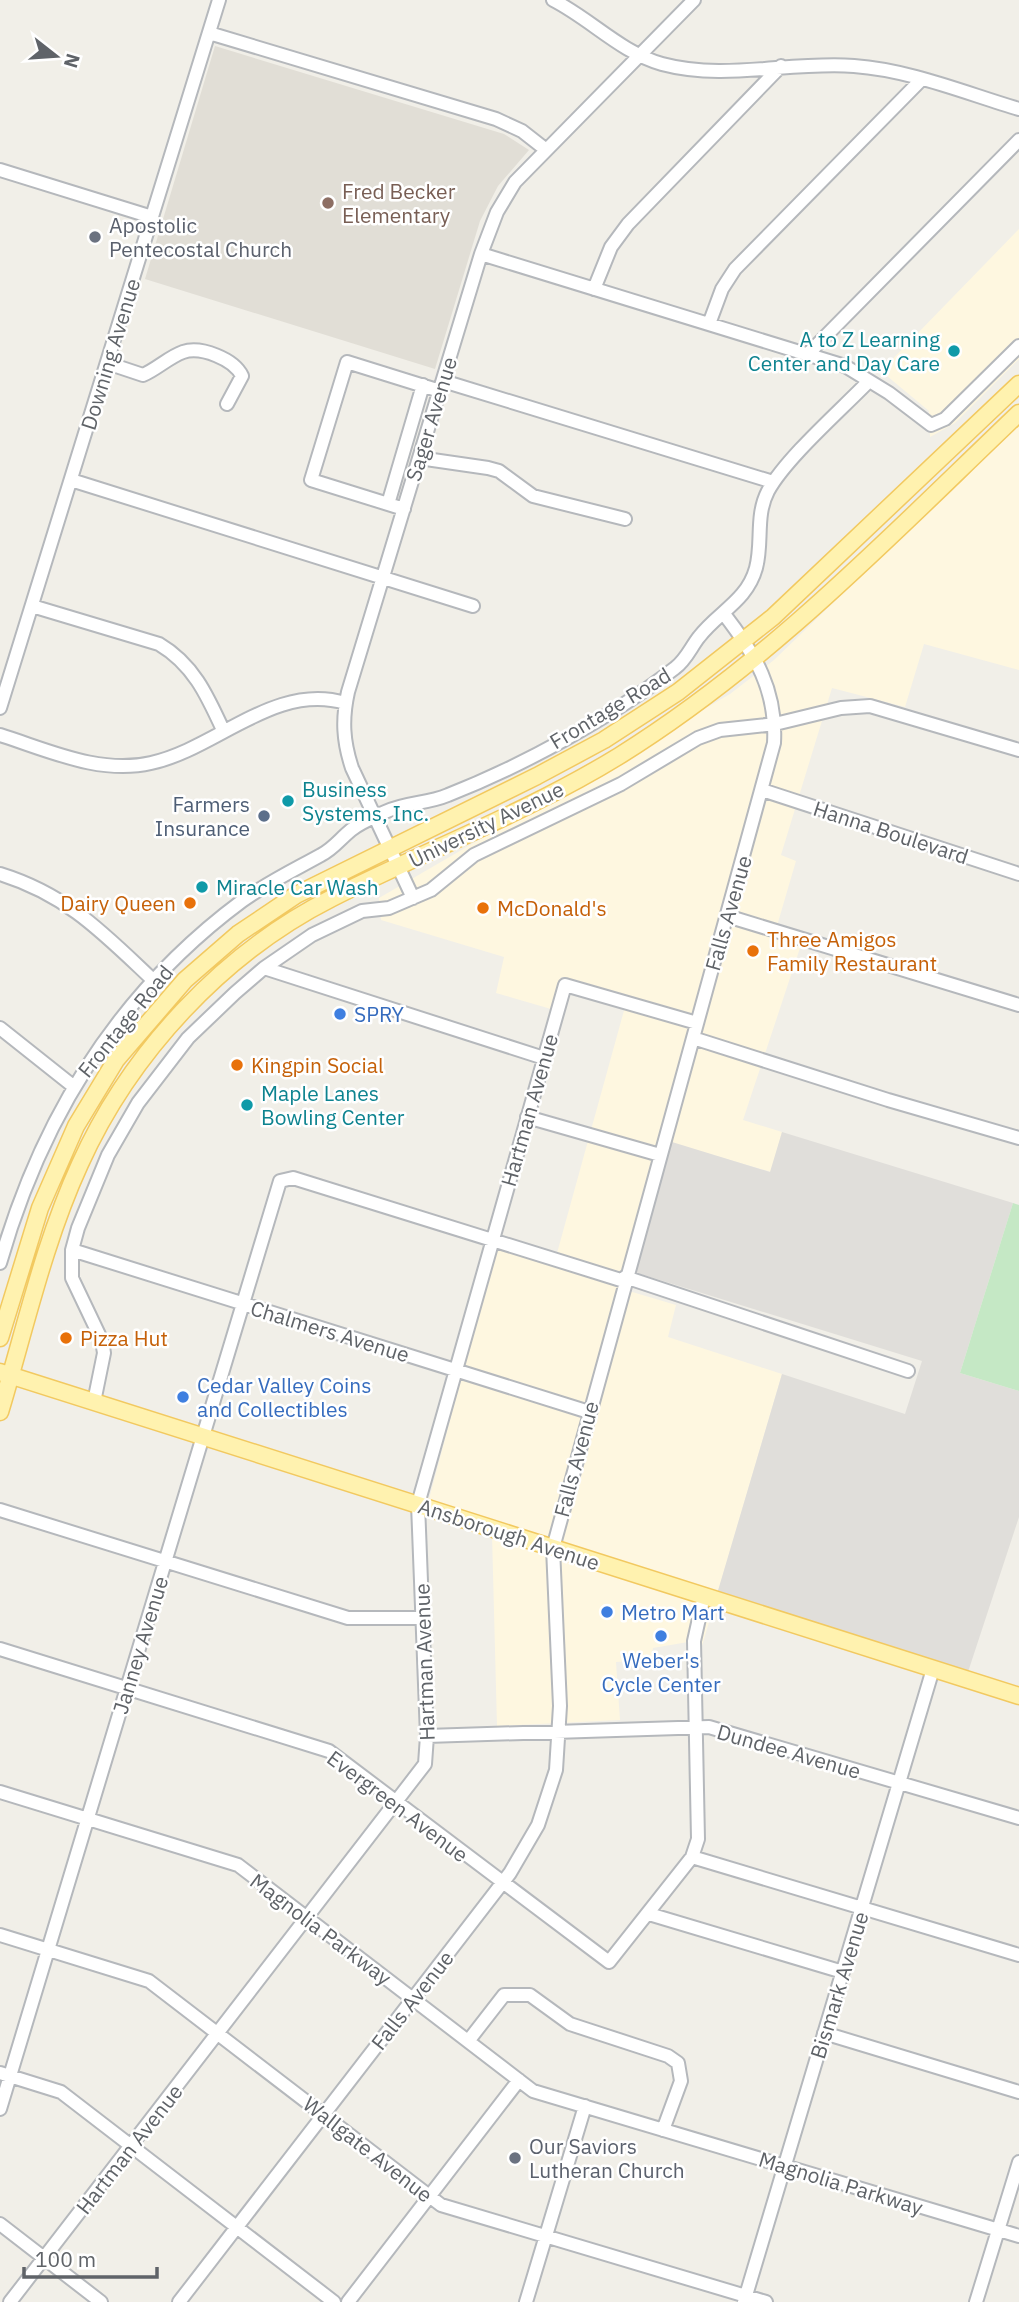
<svg xmlns="http://www.w3.org/2000/svg" width="1019" height="2302" viewBox="0 0 1019 2302" font-family="'IBM Plex Sans',sans-serif">
<rect width="100%" height="100%" fill="#f1efe8"/>
<path fill="#fef7e0" d="M1019,229V359L955,423L930,437L929,411L881,371Z
M1019,423V670L924,644L905,707L832,688L781,855L796,861L774,936L801,945L743,1120L782,1132L771,1172L672,1143L634,1272L629,1291L676,1305L668,1337L782,1374L702,1646L688,1642L653,1648L651,1660L616,1662L620,1720L497,1726L492,1535L425,1514L496,1248L554,1264L628,996L561,977L551,1009L496,993L504,957L381,920L379,898L730,694L774,660Z"/>
<path fill="#e0deda" d="M782,1132L1013,1203L960,1373L1019,1391V1517L968,1672L717,1594L782,1374L905,1414L922,1361L634,1272L672,1142L770,1172Z"/>
<path fill="#e1ded6" d="M215,46L504,134L529,150L498,186L480,221L435,369L145,279Z"/>
<path fill="#c5e8c5" d="M1013,1203L1019,1205V1391L960,1373Z"/>
<g fill="none" stroke-linecap="round" stroke-linejoin="round">
<g stroke="#b5b8bc" stroke-width="16">
<path id="minor" d="M553,0C592,20 620,52 662,64C725,81 790,61 854,66C910,70 965,93 1019,109
M209,33L496,119L522,131L545,149
M0,170L152,217
M481,254L845,366L889,393L931,425L945,419L1019,346
M594,289L611,247L628,224L781,66
M709,324L722,289L735,269L921,80
M808,354L1019,140
M107,363L143,375C157,369 169,357 183,352C201,346 234,359 242,376L227,404
M443,381L773,482
M419,458L488,468L499,471L533,496L625,519
M71,480L473,606
M388,504L423,385
M404,509L311,480L347,362L440,391
M32,606L159,644C193,664 207,695 223,730
M0,708L219,0
M0,735C48,750 100,775 151,763C216,749 275,682 345,703
M762,790L1019,874
M0,874C68,895 104,934 154,981
M413,898L352,768C343,741 342,719 348,692L481,254L497,212L515,182L694,0
M727,916L1019,1005
M264,968L544,1058
M0,1028L73,1086
M693,1038L888,1100L1019,1138
M527,1117L660,1155
M72,1250L589,1412
M0,1263C42,1116 118,993 242,901C267,883 294,870 321,855C333,849 340,839 351,830C361,822 374,817 385,812C406,802 427,804 448,795C522,766 612,717 675,668C686,660 691,647 699,637C718,612 747,601 756,568C763,542 755,516 768,491C786,458 841,410 869,381
M625,1277L908,1371
M94,1402L104,1353L102,1341L72,1278V1250L78,1228L108,1155L138,1103L188,1038L235,993L264,968L312,935L362,911L389,908L431,890L474,855L621,784L698,738L720,730L775,724L841,708L870,706L1019,750
M0,1510L348,1618H422
M0,1649L329,1751L609,1962L692,1857L698,1839L694,1641L704,1596
M427,1736L709,1727L1019,1818
M0,1792L238,1865L533,2091L1019,2236
M692,1857L1019,1955
M649,1914L843,1972
M0,1935L149,1981L441,2205L766,2302
M824,2033L1019,2092
M469,2040L504,1995H530L570,2024L668,2056L678,2063L681,2081L663,2130
M0,2073L61,2092L334,2302
M0,2109L280,1181L293,1178L624,1281
M0,2224L101,2302
M10,2302L425,1764L427,1736L418,1504L565,985L697,1023
M179,2302L510,1873L538,1825L556,1770L560,1706L553,1548L774,743C777,690 755,654 724,614
M348,2302L519,2080
M526,2302L585,2106
M744,2302L933,1669
M976,2302L1019,2162"/>
</g>
<g stroke="#f2c960" stroke-width="19">
<path id="major" d="M0,1338L40,1208L76,1126L116,1060L185,980L238,934L296,895L537,776L604,740L678,692L773,617L1019,384
M0,1372L1019,1696
M0,1412C25,1329 44,1242 80,1164C130,1053 223,953 332,898C427,850 528,812 619,756C770,662 891,535 1019,413"/>
</g>
<use href="#minor" stroke="#fff" stroke-width="12"/>
<use href="#major" stroke="#fff2af" stroke-width="16"/>
</g>
<circle fill="#8d6e63" stroke="#fff" stroke-width="2.5" cx="328" cy="203" r="7"/>
<g fill="#6b7280" stroke="#fff" stroke-width="2.5">
<circle cx="95" cy="237" r="7"/>
<circle cx="515" cy="2158" r="7"/>
</g>
<g fill="#0f9aa8" stroke="#fff" stroke-width="2.5">
<circle cx="954" cy="351" r="7"/>
<circle cx="288" cy="801" r="7"/>
<circle cx="202" cy="887" r="7"/>
<circle cx="247" cy="1105" r="7"/>
</g>
<circle fill="#5c6f8a" stroke="#fff" stroke-width="2.5" cx="264" cy="816" r="7"/>
<g fill="#e8710a" stroke="#fff" stroke-width="2.5">
<circle cx="190" cy="903" r="7"/>
<circle cx="483" cy="908" r="7"/>
<circle cx="753" cy="951" r="7"/>
<circle cx="237" cy="1065" r="7"/>
<circle cx="66" cy="1338" r="7"/>
</g>
<g fill="#3f7fe0" stroke="#fff" stroke-width="2.5">
<circle cx="340" cy="1014" r="7"/>
<circle cx="183" cy="1397" r="7"/>
<circle cx="607" cy="1612" r="7"/>
<circle cx="661" cy="1636" r="7"/>
</g>
<g text-anchor="middle" dominant-baseline="central" stroke-width="5" stroke-linejoin="round" paint-order="stroke">
<g font-size="21" fill="#785e54" stroke="#fff" text-anchor="start">
<text x="342" y="191">Fred Becker<tspan x="342" dy="24">Elementary</tspan></text>
</g>
<g font-size="21" fill="#5b616d" stroke="#fff" text-anchor="start">
<text x="109" y="225">Apostolic<tspan x="109" dy="24">Pentecostal Church</tspan></text>
<text x="529" y="2146">Our Saviors<tspan x="529" dy="24">Lutheran Church</tspan></text>
</g>
<g font-size="21" fill="#0d838f" stroke="#fff" text-anchor="start">
<text x="940" y="339" text-anchor="end">A to Z Learning<tspan x="940" dy="24">Center and Day Care</tspan></text>
<text x="302" y="789">Business<tspan x="302" dy="24">Systems, Inc.</tspan></text>
<text x="216" y="887">Miracle Car Wash</text>
<text x="261" y="1093">Maple Lanes<tspan x="261" dy="24">Bowling Center</tspan></text>
</g>
<g font-size="21" fill="#5f6368" stroke="#fff">
<text transform="translate(110 354) rotate(-73)">Downing Avenue</text>
<text transform="translate(431 419) rotate(-73)">Sager Avenue</text>
<text transform="translate(610 708) rotate(-31)">Frontage Road</text>
<text transform="translate(486 824) rotate(-26)">University Avenue</text>
<text transform="translate(891 832) rotate(18)">Hanna Boulevard</text>
<text transform="translate(728 913) rotate(-74)">Falls Avenue</text>
<text transform="translate(125 1021) rotate(-51)">Frontage Road</text>
<text transform="translate(529 1110) rotate(-74)">Hartman Avenue</text>
<text transform="translate(330 1331) rotate(17)">Chalmers Avenue</text>
<text transform="translate(576 1459) rotate(-75)">Falls Avenue</text>
<text transform="translate(509 1534) rotate(18)">Ansborough Avenue</text>
<text transform="translate(140 1645) rotate(-73)">Janney Avenue</text>
<text transform="translate(424 1662) rotate(-92)">Hartman Avenue</text>
<text transform="translate(789 1751) rotate(16)">Dundee Avenue</text>
<text transform="translate(398 1806) rotate(37)">Evergreen Avenue</text>
<text transform="translate(321 1929) rotate(37)">Magnolia Parkway</text>
<text transform="translate(839 1985) rotate(-73)">Bismark Avenue</text>
<text transform="translate(412 2000) rotate(-52)">Falls Avenue</text>
<text transform="translate(129 2149) rotate(-52)">Hartman Avenue</text>
<text transform="translate(368 2149) rotate(38)">Wallgate Avenue</text>
<text transform="translate(841 2183) rotate(17)">Magnolia Parkway</text>
</g>
<g font-size="21" fill="#4e5e75" stroke="#fff" text-anchor="end">
<text x="250" y="804">Farmers<tspan x="250" dy="24">Insurance</tspan></text>
</g>
<g font-size="21" fill="#c56008" stroke="#fff" text-anchor="start">
<text x="176" y="903" text-anchor="end">Dairy Queen</text>
<text x="497" y="908">McDonald's</text>
<text x="767" y="939">Three Amigos<tspan x="767" dy="24">Family Restaurant</tspan></text>
<text x="251" y="1065">Kingpin Social</text>
<text x="80" y="1338">Pizza Hut</text>
</g>
<g font-size="21" fill="#366cbe" stroke="#fff" text-anchor="start">
<text x="354" y="1014">SPRY</text>
<text x="197" y="1385">Cedar Valley Coins<tspan x="197" dy="24">and Collectibles</tspan></text>
<text x="621" y="1612">Metro Mart</text>
<text x="661" y="1660" text-anchor="middle">Weber's<tspan x="661" dy="24">Cycle Center</tspan></text>
</g>
</g>
<g transform="translate(56 56) rotate(107)" stroke="#ffffff" stroke-width="5" paint-order="stroke">
<path d="M0-5L12 26L0 18L-12 26Z" fill="#5f6368"/>
<text y="-10" font-size="19" font-weight="bold" text-anchor="middle" fill="#5f6368">N</text>
</g>
<path d="M24 2267v10h133v-10" fill="none" stroke="#5f6368" stroke-width="3.5"/>
<text x="35" y="2267" font-size="21" fill="#5f6368" stroke="#ffffff" stroke-width="5" paint-order="stroke">100 m</text>
</svg>
